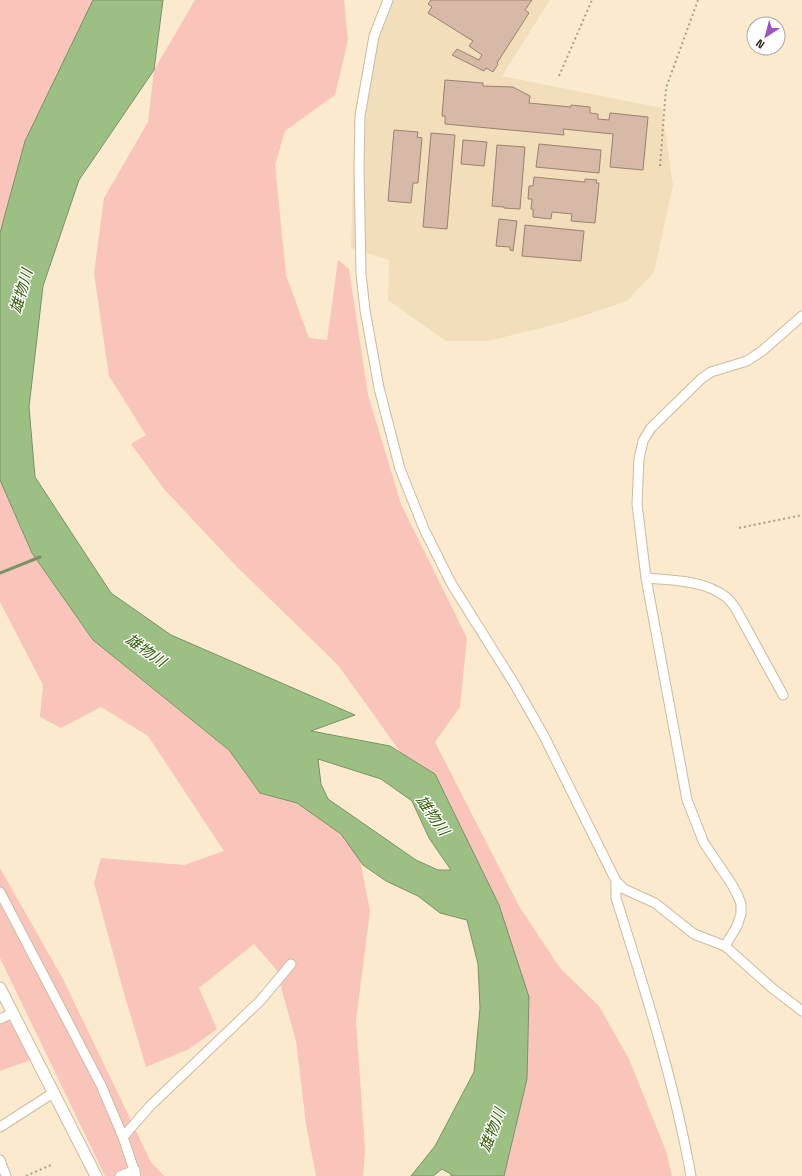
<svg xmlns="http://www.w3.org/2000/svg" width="802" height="1176" viewBox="0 0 802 1176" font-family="'Space Grotesk','Noto Sans JP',sans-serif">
<rect width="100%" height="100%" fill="#fbeacd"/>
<path fill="#f2deba" d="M385,0H550L502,76L662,108L673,185L654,272L627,301L561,323L488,341H446L388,300L389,260L351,248L355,110L369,34Z"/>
<path fill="#f9c5bb" d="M0,0H93L0,233Z
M195,0H344L348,40L335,95L285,131L275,165L286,275L309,338L327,340L338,260L349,269L368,395L401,504L467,638L460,707L435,742L519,906L560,968L599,1006L629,1059L666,1151L672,1176H504L527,1080L435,774L401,753L338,665L238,568L164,489L131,444L146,435L109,376L94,273L104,198L148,122L154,70Z
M0,480L32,553L93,640L229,750L260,793L297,803L341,834L360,860L370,911L356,1021L365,1150L363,1176H316L306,1124L296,1041L276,969L254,944L199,988L217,1029L189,1049L146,1067L123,990L94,883L101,858L184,865L224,851L148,736L101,707L61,728L40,717L43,685L0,602Z
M0,868L63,979L151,1162L164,1176H105L0,958Z
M13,1013L36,1058L0,1071V1019Z"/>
<path fill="#9cc084" stroke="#7a9264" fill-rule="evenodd" d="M93,0H163L154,70L79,180L43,286L29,407L35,477L111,593L171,635L355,715L311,731L390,746L435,774L499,905L529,997L527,1079L504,1176H451V1174L442,1169L433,1176H411L435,1146L474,1072L480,1008L478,964L467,920L440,913L418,896L386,881L363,865L341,834L297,803L260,793L229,750L93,640L32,553L0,480V233L25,141ZM318,759L381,779L412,801L429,838L451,870H438L416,860L328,799L321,784Z"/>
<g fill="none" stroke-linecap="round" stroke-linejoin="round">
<path stroke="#7a9264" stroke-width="3" d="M0,573L40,557"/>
</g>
<path fill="#d6b9a6" stroke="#9b816f" d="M431,0H532L525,10L529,13L497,63L498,64L493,72L486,68L484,71L452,55L457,49L479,60L482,55L469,46L473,41L428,13L432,7L428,4Z
M445,80L483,83V86L513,87L530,96L529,103L571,107V105L590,107V113L598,114V119L609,120L610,113L648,117L643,170L610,167L613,134L563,129L564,135L445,124V116H442Z
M394,130L418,132L417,137L422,138L418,183H413L411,203L388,201Z
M431,133L455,135L447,229L423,227Z
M463,140L487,142L484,166L461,164Z
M539,144L601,150L599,173L536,167Z
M497,145L525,147L520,209L504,208V207L492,206Z
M534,177L585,182V179L597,180L596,183H599L595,223L571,221L572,214L552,212L551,219L533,217V209H531L532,199H528L529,186H533Z
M499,219L517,221L513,251L510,250V247L496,246Z
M525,225L584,231L581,261L522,256Z"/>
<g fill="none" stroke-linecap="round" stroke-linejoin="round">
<g stroke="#cbbb9f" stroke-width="11">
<path id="minor" d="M388,0L374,36L360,116L359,167L361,274L365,310L379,388L400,469L424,529L451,583L515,685L544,736L616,881L624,889L655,903L694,934L725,946L772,988L802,1011
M646,578C672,580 704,580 726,597C730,600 733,605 736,609L783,695
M616,881V898C645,990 674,1081 691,1176
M0,892L101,1085L123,1137L136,1176
M725,946L737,926L741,914V904L738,896L731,883L704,843L687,800L646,578L637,504L639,459L643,441L651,428L701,379L711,372L747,361L762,351L802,316
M0,1019L13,1013
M0,1127L53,1093
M123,1137L150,1106L260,1001L291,964
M0,1160L6,1176
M120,1176L135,1170"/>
</g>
<g stroke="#cbbb9f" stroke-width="13">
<path id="tertiary" d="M0,988L96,1176"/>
</g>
<path stroke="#aa9d87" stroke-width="2" stroke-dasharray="2 3" stroke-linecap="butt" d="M559,76L592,0
M660,166L666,88L698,0
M739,528L802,515
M26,1176L51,1165"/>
<use href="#minor" stroke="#fff" stroke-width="9"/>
<use href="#tertiary" stroke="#fff" stroke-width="11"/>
</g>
<g text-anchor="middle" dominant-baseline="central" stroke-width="3" stroke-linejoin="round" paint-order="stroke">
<g font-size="15" font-style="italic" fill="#315b00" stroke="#fff">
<text transform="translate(21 291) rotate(-74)">雄物川</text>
<text transform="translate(146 650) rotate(35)">雄物川</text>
<text transform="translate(433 815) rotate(55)">雄物川</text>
<text transform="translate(492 1130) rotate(-69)">雄物川</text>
</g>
</g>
<g transform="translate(766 36) rotate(216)"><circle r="19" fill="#ffffff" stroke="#aba8a4"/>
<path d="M0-3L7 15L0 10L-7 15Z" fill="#a053c5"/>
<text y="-6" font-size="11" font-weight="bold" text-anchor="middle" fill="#2c261b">N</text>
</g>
</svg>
